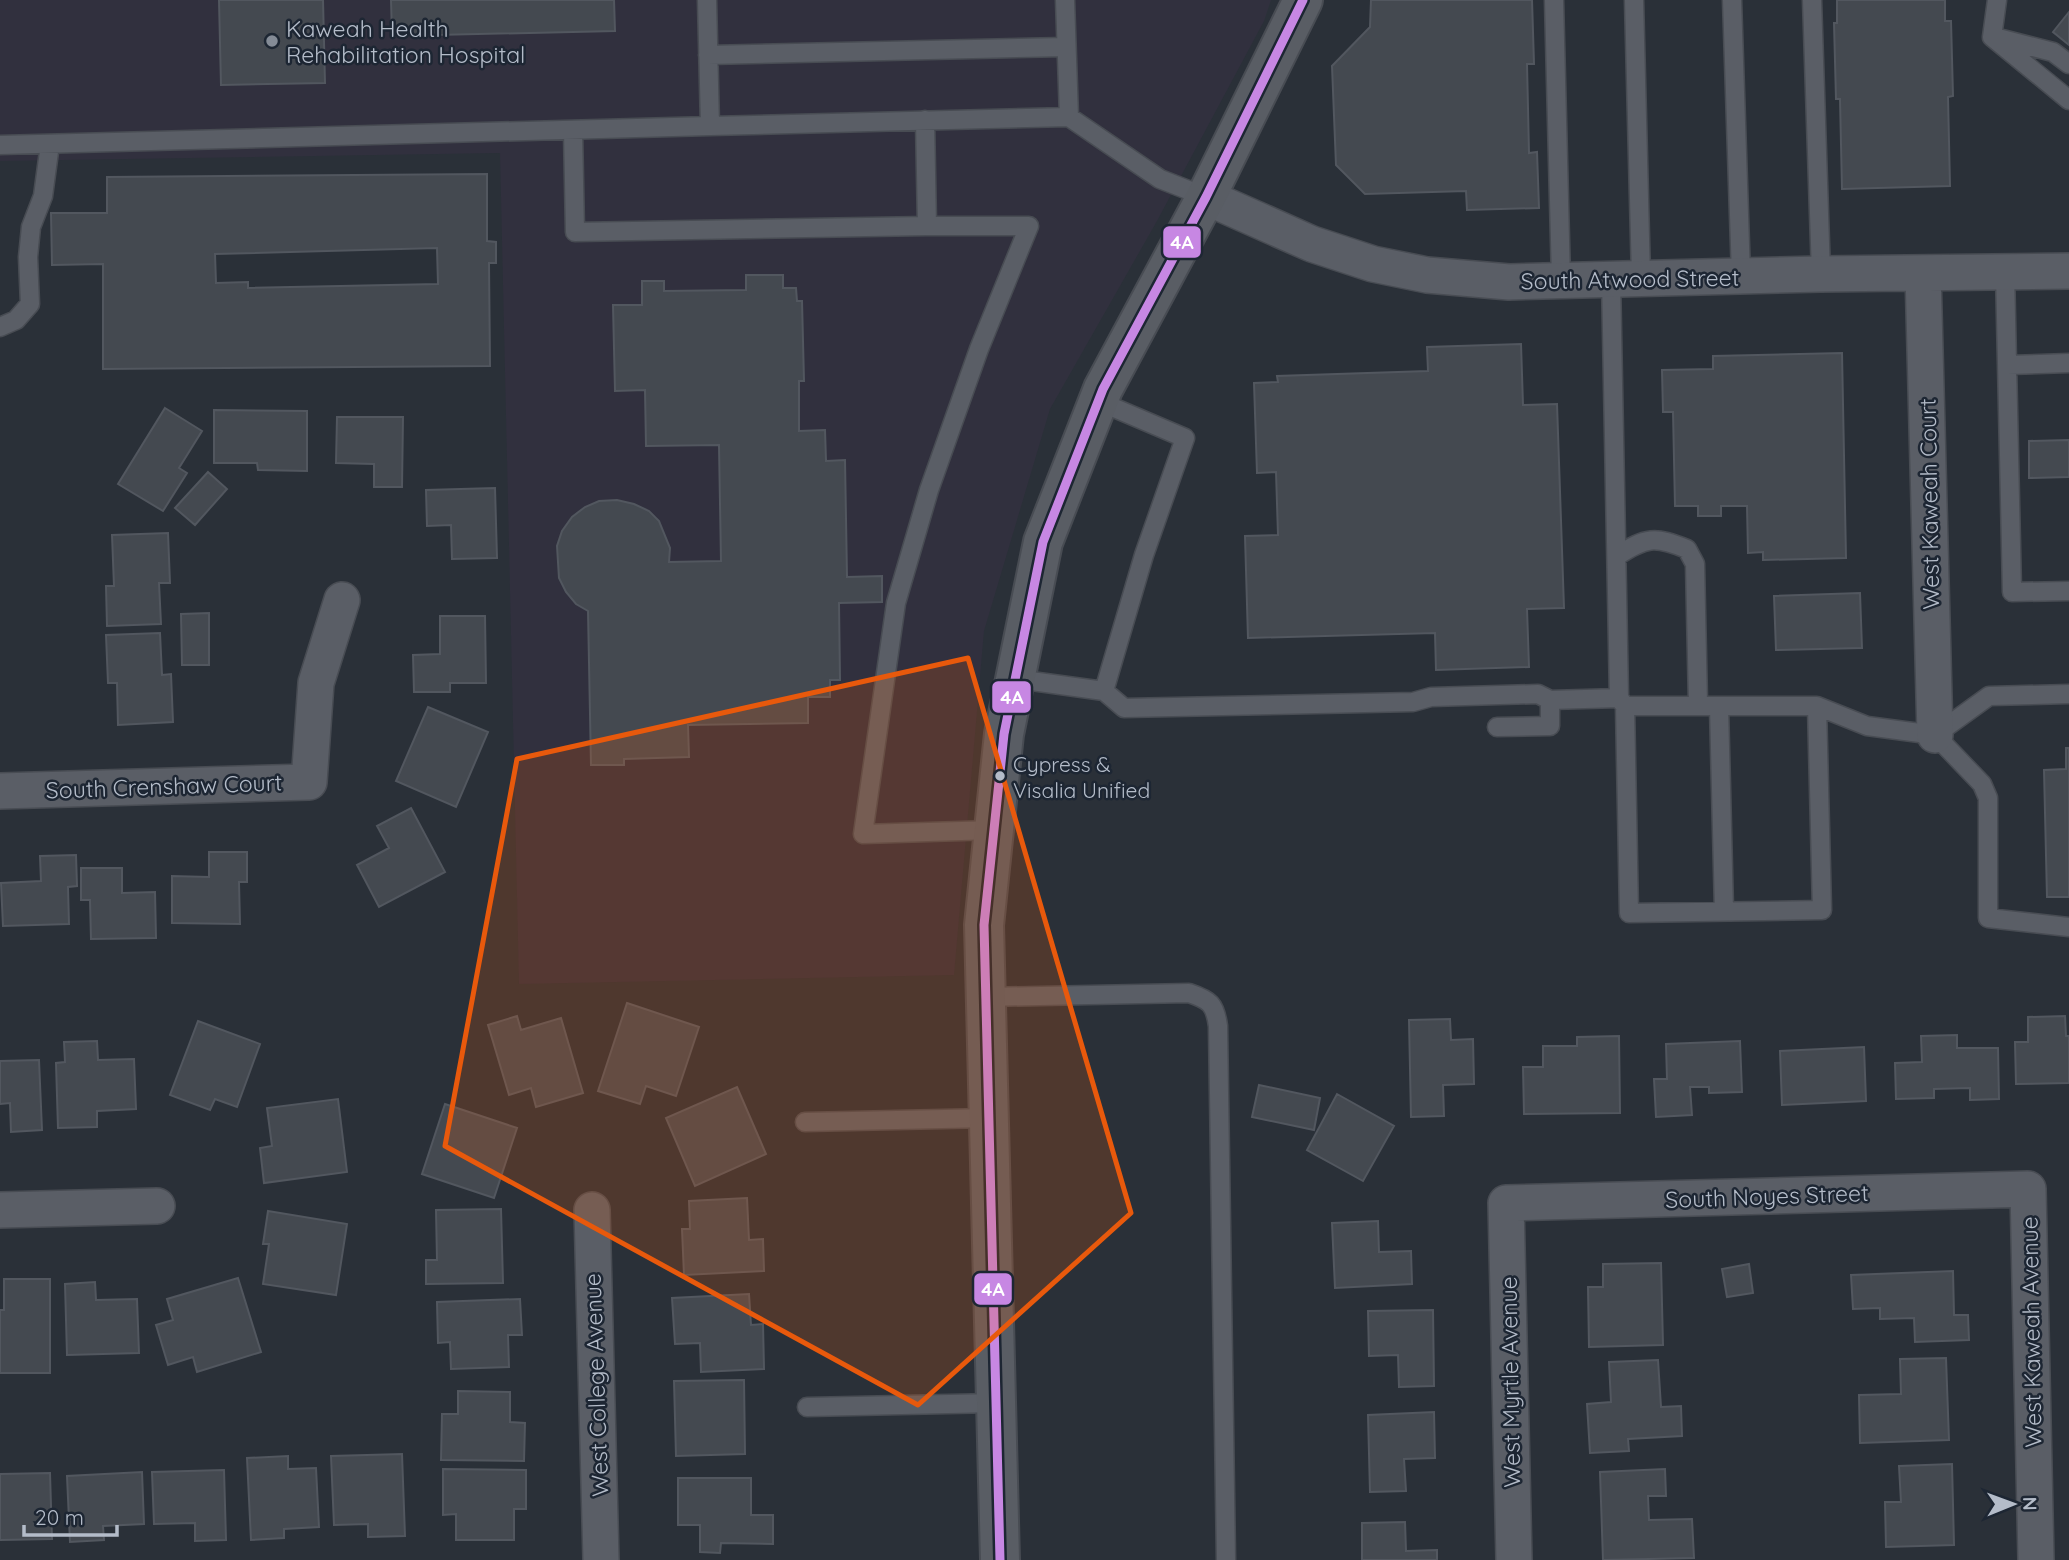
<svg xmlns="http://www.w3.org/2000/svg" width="2069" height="1560" viewBox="0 0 2069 1560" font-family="Quicksand,sans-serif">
<rect width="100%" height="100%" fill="#2a3038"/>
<path fill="#31303e" d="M0,0H1271L1264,21L1157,221L1050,409L984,631L954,975L519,984L500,153L0,161Z"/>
<path fill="#444950" stroke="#52575f" stroke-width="2" fill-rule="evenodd" d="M219,0H323L325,83L221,85Z
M391,0H614L615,31L392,36Z
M1371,0H1532L1534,64H1527L1529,153L1537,152L1539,208L1467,210L1466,191L1365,194L1336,165L1332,66L1370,27Z
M1837,0H1945V21H1951L1953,96L1948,97L1950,186L1842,189L1840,99H1836L1834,23H1837Z
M2069,12V45L2053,32Z
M487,174V241L496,242V263H489L490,366L103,369V264L52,265L51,213H107V177ZM437,248L438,284L248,288V282L216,283L215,254Z
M746,275H783V288H796L797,301H802L804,381H799V431L825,430L826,461L845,460L847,577L882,576V602L839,603L840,680H830V697H808V723L688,725L689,757L624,759V765H591L588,611L576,604L566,592L559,578L557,546L562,531L572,517L585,507L599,501L617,500L634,504L649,511L659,521L670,548L669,562L721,561L719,445L646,446L645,390L615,391L613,305H642V281H664V291L746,290Z
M1521,344L1523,405L1557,404L1564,608L1527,609L1529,667L1436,670L1435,633L1248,638L1245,536L1278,535L1276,472L1257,473L1254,383L1278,382L1277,376L1428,371L1427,347Z
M1842,353L1846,558L1763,560V552L1748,553L1747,506H1721V516H1698V506H1675L1673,412H1663L1662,370L1713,369V356Z
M165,408L202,431L179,468L187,473L163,511L118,484Z
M214,410L307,411V471L258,470L257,463H214Z
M337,417H403L402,487H374V464L336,463Z
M2069,440V477L2029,478V441Z
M208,472L227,489L195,525L175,508Z
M495,488L497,558L452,559L451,525L427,526L426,490Z
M168,533L170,583H159L161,624L107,626L106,586H114L112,535Z
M1860,593L1862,648L1776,650L1774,596Z
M209,613V665H182L181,614Z
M440,616H485L486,683H450V692H414L413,655L440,654Z
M160,633L162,675L171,674L173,722L118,725L117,683H108L106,635Z
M428,707L488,732L456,807L396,781Z
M2066,748H2069V897H2047L2044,770L2066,769Z
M411,808L445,872L379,907L357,865L389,848L377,826Z
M209,852H247V882H239L240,924L172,923V876L209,877Z
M76,855L77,886L68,887L69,924L3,926L1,883L41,881L40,856Z
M81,868H122V893L155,892L156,938L91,939L90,900H81Z
M627,1003L699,1027L676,1096L646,1086L640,1104L598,1091Z
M517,1016L521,1030L561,1018L583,1093L536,1107L531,1088L509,1095L488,1025Z
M2065,1016L2066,1036H2069V1083L2016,1084L2015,1042H2028V1017Z
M1450,1019L1451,1040L1473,1039L1474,1084L1443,1085L1444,1116L1411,1117L1409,1020Z
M198,1021L260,1044L237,1107L215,1099L210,1110L170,1095Z
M1957,1035V1048H1998L1999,1099L1970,1100V1088L1934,1089V1098L1896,1099L1895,1063L1922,1062L1921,1036Z
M1619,1036L1620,1113L1524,1114L1523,1067H1543V1046H1577V1037Z
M97,1041L98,1060L134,1059L136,1109L97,1111V1127L58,1128L56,1063L65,1062L64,1042Z
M1740,1041L1742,1092L1709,1093V1087H1690L1692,1115L1656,1117L1654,1079H1667L1666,1044Z
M1864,1047L1866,1101L1782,1105L1780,1051Z
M39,1060L42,1130L11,1132L10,1103L0,1104V1061Z
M1259,1085L1320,1098L1314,1130L1252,1117Z
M737,1087L766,1154L695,1186L666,1118Z
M1337,1094L1394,1126L1363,1181L1307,1150Z
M338,1099L347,1172L264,1183L260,1148L272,1146L267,1108Z
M445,1104L517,1128L494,1198L422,1174Z
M747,1198L749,1240L763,1239L764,1271L684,1275L682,1229H690L689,1201Z
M501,1209L503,1283L426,1284V1260H437L436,1210Z
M268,1211L347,1224L336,1295L263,1284L269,1244H263Z
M1378,1221L1379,1252L1411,1251L1412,1284L1335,1288L1332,1223Z
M1661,1263L1663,1345L1589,1347L1588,1287H1603V1264Z
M1749,1264L1753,1293L1727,1297L1722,1269Z
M1953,1271L1954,1315H1968L1969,1340L1915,1342L1914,1318L1880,1319V1308L1853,1309L1851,1275Z
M238,1278L261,1352L197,1372L193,1357L168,1365L156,1325L173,1320L167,1299Z
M4,1279H50V1373H0V1310H4Z
M95,1282L96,1300L137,1299L139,1353L67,1355L65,1284Z
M749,1294L751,1325L763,1324L764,1369L701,1372L700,1343L675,1344L672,1298Z
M520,1299L522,1335H508L509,1367L451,1369L450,1342L438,1343L437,1302Z
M1433,1310L1434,1386L1399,1387L1398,1355L1369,1356L1368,1311Z
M1946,1358L1949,1440L1860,1443L1859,1395L1901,1394L1900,1359Z
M1658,1360L1661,1407L1681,1406L1682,1436L1628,1439L1629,1451L1590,1453L1587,1404L1611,1402L1609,1362Z
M744,1380L745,1454L676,1456L674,1381Z
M458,1391L510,1392V1422L525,1423L524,1461L441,1460L442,1414H458Z
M1434,1412L1435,1458L1404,1459L1406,1491L1370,1492L1368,1415Z
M402,1454L405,1536L368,1537V1524L334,1525L331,1456Z
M288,1456V1469L316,1468L319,1527L284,1529V1538L251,1540L247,1458Z
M1952,1464L1954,1545L1886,1547L1885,1502H1901L1899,1466Z
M443,1469L526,1470V1509H514V1540H456V1514L443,1515Z
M1665,1469L1666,1496H1648L1649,1520L1692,1519L1694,1558L1603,1560L1600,1472Z
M224,1470L226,1540L195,1541V1523L154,1524L152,1472Z
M142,1472L144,1524L103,1526L104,1540L70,1542L67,1476Z
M50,1473L52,1539L0,1540V1474Z
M678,1478H751V1515H773V1544L721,1543L720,1553L700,1552V1525H678Z
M1405,1522L1406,1551L1437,1550V1560H1362V1523Z"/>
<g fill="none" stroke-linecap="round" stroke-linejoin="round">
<g stroke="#484c53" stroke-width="21">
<path id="lane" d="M707,0L710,126L1069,117L1160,179L1206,197
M1065,0L1069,117
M1554,0L1561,280
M1634,0L1641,278
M1732,0L1741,276
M1812,0L1821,274
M1997,0L1992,37L2069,100
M1998,38L2053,52L2069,64
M708,55L1066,47
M925,120L927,226H1029L979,349L929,490L896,603L863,834L994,830
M573,131L575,232L927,226
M0,145L710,126
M2005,272L2012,592L2069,591
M1611,279L1619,698L1625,706H1817L1822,910L1629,913L1625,706
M0,327L16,320L30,304L28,257L31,227L43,196L50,144
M2008,365L2069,363
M1098,401L1185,438L1144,555L1104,691
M1617,556C1646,537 1655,536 1687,549L1695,564L1698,704
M1016,679L1104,691L1124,708L1413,702L1431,697L1538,694L1550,700L1619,698
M1817,706L1867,726L1935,735L1982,784L1988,798V918L2069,927
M1719,707L1724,911
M1497,727L1550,726V700
M1935,735L1989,696L2069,694
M986,997L1189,993C1210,1000 1215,1004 1218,1026L1226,1560
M805,1122L989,1118
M807,1407L996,1403"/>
</g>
<g stroke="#484c53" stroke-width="38">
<path id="street" d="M1206,197L1312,244L1373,264L1427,275L1509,282L1821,274L2069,271
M1923,273L1935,735
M0,791L309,782L316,683L342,600
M0,1210L157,1206
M592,1210L601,1560
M1514,1560L1506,1203L2028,1189L2036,1560"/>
</g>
<g stroke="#484c53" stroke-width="42">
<path id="secondary" d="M1000,1560L984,925L1004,734L1043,542L1103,389L1206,197L1303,0"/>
</g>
<use href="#lane" stroke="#5a5e66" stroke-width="18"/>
<use href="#street" stroke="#5a5e66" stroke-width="35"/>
<use href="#secondary" stroke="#595d64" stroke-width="38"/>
<g stroke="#1d2633" stroke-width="14">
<path id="bus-1" d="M1000,1560L984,925L1004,734L1043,542L1103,389L1206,197L1303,0"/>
</g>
<use href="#bus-1" stroke="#c787e3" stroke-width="9"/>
</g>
<path fill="#e8590c" fill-opacity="0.2" stroke="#e8590c" stroke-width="5" stroke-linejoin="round" d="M968,658L1131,1213L918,1405L445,1146L517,759Z"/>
<circle fill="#848b96" stroke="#1d2633" stroke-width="2.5" cx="272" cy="41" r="7"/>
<circle fill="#b4bcc9" stroke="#1d2633" stroke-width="2.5" cx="1000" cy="776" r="6"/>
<g text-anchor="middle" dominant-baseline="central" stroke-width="5" stroke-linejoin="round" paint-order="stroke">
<g font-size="21" fill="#b4bcc9" stroke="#1d2633" text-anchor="start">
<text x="1013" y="764">Cypress &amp;<tspan x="1013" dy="26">Visalia Unified</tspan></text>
</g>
<g font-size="23" fill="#b4bcc9" stroke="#1d2633" text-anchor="start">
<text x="286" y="28">Kaweah Health<tspan x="286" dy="26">Rehabilitation Hospital</tspan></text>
</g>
<g font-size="23" fill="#b4bcc9" stroke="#1d2633">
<text transform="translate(1630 279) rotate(-1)">South Atwood Street</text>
<text transform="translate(1929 504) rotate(-91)">West Kaweah Court</text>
<text transform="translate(164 786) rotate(-2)">South Crenshaw Court</text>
<text transform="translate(1767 1196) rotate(-2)">South Noyes Street</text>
<text transform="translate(2031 1332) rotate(-91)">West Kaweah Avenue</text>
<text transform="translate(1510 1382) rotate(-91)">West Myrtle Avenue</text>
<text transform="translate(596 1385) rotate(-92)">West College Avenue</text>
</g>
</g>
<g stroke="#1d2633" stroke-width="2.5">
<rect x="1162" y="225" width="40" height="34" rx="7" fill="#c787e3"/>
<rect x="991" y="680" width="41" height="34" rx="7" fill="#c787e3"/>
<rect x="973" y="1272" width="40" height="34" rx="7" fill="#c787e3"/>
</g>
<g font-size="19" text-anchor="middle" font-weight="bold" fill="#fff">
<text x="1182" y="249">4A</text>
<text x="1012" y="704">4A</text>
<text x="993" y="1296">4A</text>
</g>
<g transform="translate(2013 1504) rotate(89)" stroke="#1d2633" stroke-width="5" paint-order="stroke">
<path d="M0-5L12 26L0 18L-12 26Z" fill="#b4bcc9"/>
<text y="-10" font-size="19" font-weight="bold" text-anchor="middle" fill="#b4bcc9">N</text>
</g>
<path d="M24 1525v10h93v-10" fill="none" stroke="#b4bcc9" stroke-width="3.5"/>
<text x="35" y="1525" font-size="21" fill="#b4bcc9" stroke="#1d2633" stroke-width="5" paint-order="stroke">20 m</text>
</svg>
